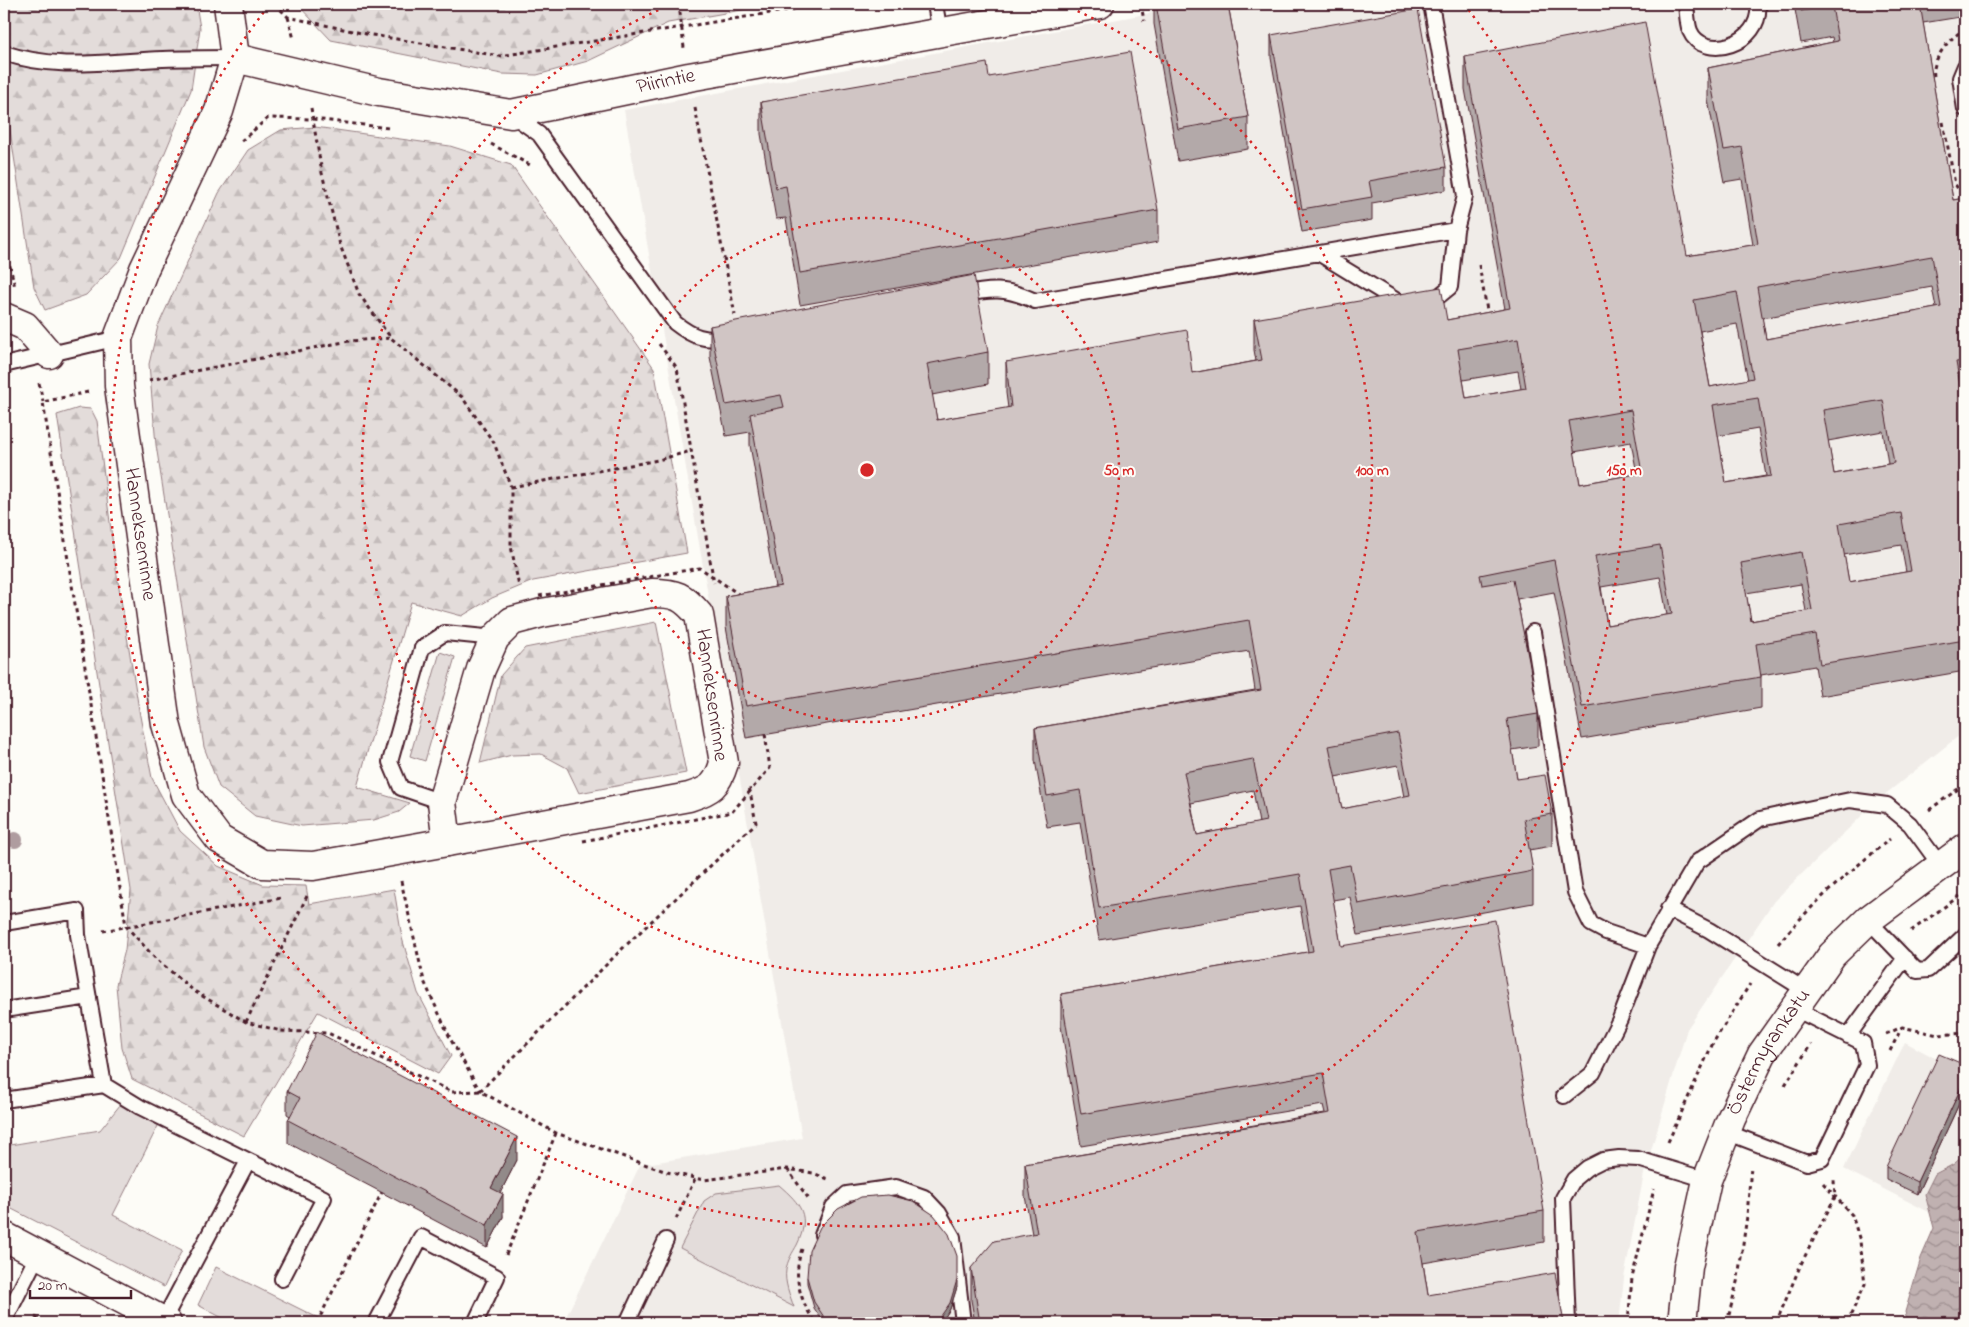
<svg xmlns="http://www.w3.org/2000/svg" width="1969" height="1327" viewBox="0 0 1969 1327" font-family="'Indie Flower',sans-serif">
<defs>
<pattern id="forest-firs" width="22" height="20" patternUnits="userSpaceOnUse" patternTransform="scale(1.25)"><rect width="22" height="20" fill="#e3dcda"/><path d="M5 1l3.5 6h-7zM16 11l3.5 6h-7z" fill="#c4bcbb"/></pattern>
<pattern id="water-waves" width="16" height="10" patternUnits="userSpaceOnUse" patternTransform="scale(1.25)"><rect width="16" height="10" fill="#c0b1b1"/><path d="M0 5q4-4 8 0t8 0" fill="none" stroke="#9e8f90"/></pattern>
</defs>
<rect width="100%" height="100%" fill="#fdfcf7"/>
<filter id="ink" filterUnits="userSpaceOnUse"><feTurbulence type="fractalNoise" baseFrequency=".02" numOctaves="2"/><feDisplacementMap in="SourceGraphic" scale="10" xChannelSelector="R" yChannelSelector="G"/><feConvolveMatrix kernelMatrix="1 2 1 2 8 2 1 2 1" color-interpolation-filters="sRGB"/></filter>
<g filter="url(#ink)">
<path fill="#f0ece8" d="M1200,4H1965V731L1878,800L1774,901L1687,1029L1644,1174L1624,1278L1619,1323H563L640,1165L802,1138L624,110Z
M1905,1042L1965,1074V1154L1954,1164L1935,1174L1925,1194L1929,1212L1844,1169Z"/>
<path fill="#e3dcda" stroke="#967e82" d="M440,652L455,657L425,761L410,756Z
M120,1105L160,1122L113,1215L182,1250L164,1287L4,1205V1146L100,1130Z
M779,1185C801,1204 811,1216 797,1245C793,1252 787,1261 786,1270C784,1282 790,1296 794,1307L680,1248L704,1201L716,1193Z
M216,1267L328,1323H232L198,1305Z"/>
<path fill="url(#forest-firs)" stroke="#967e82" d="M4,4H196L200,28L191,90L121,258L86,295L45,310L34,287L4,91Z
M297,4H776L668,23L588,61L537,75L502,74L331,40Z
M315,127L450,146L511,165L654,368L687,553L533,581L492,598L462,616L411,602L357,787L410,803L399,812L374,820L302,826L255,816L219,787L204,747L156,445L149,364L158,326L219,193L248,150L281,130Z
M79,408L91,409L97,421L116,569L140,716L152,778L180,831L218,866L263,885L306,886L309,904L394,889L402,938L418,993L451,1056L438,1074L318,1012L244,1136L132,1079L122,1048L116,985L125,950L131,890L57,415Z
M656,622L686,773L579,793L567,768L541,754L512,755L480,763L501,675L525,648Z"/>
<path fill="url(#water-waves)" stroke="#91777b" d="M1965,1154V1323H1908L1905,1312L1921,1258L1934,1228L1925,1194L1935,1174L1954,1164Z"/>
<g fill="none" stroke-linecap="round" stroke-linejoin="round">
<g stroke="#4a1f2b" stroke-width="18">
<path id="lane" d="M935,4L940,33
M1686,4C1687,12 1687,23 1690,31C1703,62 1763,45 1758,4
M4,53C58,71 108,61 163,59C187,58 211,58 235,58
M1965,66L1960,78L1965,109
M512,115L539,134L675,323C693,337 704,341 727,338
M1320,254L1402,304
M960,295C991,289 1005,287 1035,301L1456,230L1465,196L1431,4
M1428,305L1450,287L1456,230
M4,365L118,338
M1533,632L1575,892L1591,924L1606,932L1648,946
M442,802L401,788L390,762L422,648L445,633L495,638
M1668,909L1709,930L1805,990
M1868,920L1917,971L1928,970L1965,935
M4,923L77,911L78,935L104,1085
M4,1010L89,997
M1848,1036L1905,958
M1564,1096L1593,1073L1620,1019L1648,946L1697,862L1760,819L1850,800L1887,805L1910,824L1940,865
M4,1100L104,1085L140,1107L324,1198L282,1279
M1726,1132L1807,1163L1822,1159L1867,1065L1863,1043L1793,1008
M822,1235L833,1207L847,1194L896,1187L924,1197L939,1213L953,1237L963,1323
M163,1321L248,1161
M4,1322L38,1254
M376,1323L421,1237L497,1277L475,1323
M627,1323L666,1240
M1568,1323L1563,1198L1574,1179L1587,1168L1603,1160L1619,1158L1638,1159L1707,1180"/>
</g>
<g stroke="#4a1f2b" stroke-width="31">
<g id="street">
<path id="s1" d="M228,4L235,58L219,111L144,269L118,338L119,386L166,724L186,795L219,839L262,864L313,866L447,842"/>
<path id="s2" d="M235,58L379,92L511,114L689,77L1100,4"/>
<path d="M4,317L25,326L49,354"/>
<path d="M652,593C676,593 683,596 699,615L724,763C717,786 711,790 689,797L447,842L442,802L481,669L495,638L512,621L542,613Z"/>
</g>
</g>
<g stroke="#4a1f2b" stroke-width="31">
<g id="secondary">
<path d="M4,1236L167,1323"/>
<path id="s3" d="M1682,1323L1688,1267L1707,1180L1731,1119L1762,1054L1832,955L1868,920L1965,848"/>
</g>
</g>
<path stroke="#4a1f2b" stroke-width="3" stroke-dasharray="4 4" stroke-linecap="butt" d="M275,4L288,17L366,34L500,56L827,4
M679,4L684,48
M1141,4L1144,21
M288,17L294,39
M1934,76C1931,60 1950,36 1965,30
M311,108L322,173L340,245L359,294L391,338L462,397L494,443L511,487V546L519,587
M695,108L735,315
M1943,122L1955,184L1965,200
M241,141L268,118L313,119L389,128
M491,144L530,165
M4,242L15,287
M1479,265L1488,316
M659,344L677,368L714,583
M149,380L349,341L391,338
M39,383L43,402
M88,392L43,402L126,926L155,958L194,991L246,1022L281,1031L328,1033L452,1092L480,1091L556,1133L667,1172L704,1180L787,1169L813,1173L828,1179
M511,487L658,460L691,451
M1929,810L1965,784
M401,881L424,981L451,1040L480,1091
M103,931L281,898
M1911,931L1965,892
M1778,944C1810,905 1850,871 1890,839
M246,1022L307,896
M1886,1034L1902,1027L1938,1035L1965,1033
M1890,1051L1902,1027
M1785,1085L1811,1044
M480,1091L623,948L756,823L749,786
M1668,1142L1713,1043L1750,984
M787,1169L809,1199
M1823,1183L1852,1215L1860,1241L1865,1284L1847,1323
M676,1219L695,1179
M802,1249C792,1277 800,1299 815,1323
M506,1255L556,1133
M35,1317L47,1323
M317,1323L382,1192
M1628,1323L1632,1278L1654,1189
M1727,1323L1738,1278L1747,1216L1751,1166
M1776,1323L1801,1264L1835,1197L1834,1180"/>
<use href="#lane" stroke="#fdfcf7" stroke-width="14"/>
<use href="#street" stroke="#fdfcf7" stroke-width="28"/>
<use href="#secondary" stroke="#fdfcf7" stroke-width="28"/>
<path stroke="#4a1f2b" stroke-width="3" stroke-dasharray="4 4" stroke-linecap="butt" d="M539,596L700,568L740,595
M583,841L732,812L770,768L765,734"/>
</g>
<circle fill="#af9c9f" cx="15" cy="840" r="8"/>
<path fill="#b3a9a9" stroke="#4a1f2b" fill-rule="evenodd" d="M1154,4H1228L1248,117V149L1178,161L1154,24Z
M1794,4H1960V17L1923,23L1953,200L1965,198V392L1962,393L1965,414V671L1820,696L1815,666L1761,675V708L1582,739L1554,592L1517,599L1538,714V746L1512,750L1517,779L1552,814V846L1529,850L1533,871V903L1358,935L1350,897L1333,900L1341,946L1544,1211V1242L1423,1263L1428,1295L1564,1323H975L971,1300V1268L1032,1234L1025,1196V1164L1325,1113L1323,1105L1081,1146L1061,1026V994L1308,952L1300,906L1099,940L1080,822L1047,827L1035,760V728L1255,690L1249,651L746,738L726,627V596L775,587L750,445V432L726,436L710,357V326L988,352V384L932,395L937,420L1008,408L1006,393V362L1192,373L1256,361L1254,350V319L1447,320L1505,309L1465,89V57L1687,256L1753,245L1742,179L1724,182L1708,100V68L1833,42L1832,37L1801,43ZM1932,287L1936,308L1766,339L1762,318ZM1737,324L1748,380L1710,387L1700,331ZM1518,371L1521,389L1466,398L1463,380ZM1758,429L1766,476L1726,483L1718,436ZM1883,431L1888,464L1834,474L1828,441ZM1631,442L1637,474L1580,484L1574,452ZM1901,545L1906,572L1849,582L1844,555ZM1660,577L1667,615L1607,625L1601,587ZM1801,584L1806,611L1751,621L1746,593ZM1398,765L1404,797L1342,809L1335,777ZM1253,790L1259,823L1197,835L1191,803Z
M1271,35L1446,167V190L1372,203V220L1302,232L1271,58Z
M989,77L1158,210V242L800,305L786,218L776,219L761,134V102Z
M1965,1065V1091L1917,1194L1886,1179V1167Z
M287,1091L517,1160L500,1193L503,1217L487,1248L288,1143V1120L290,1116L287,1114Z
M807,1277L957,1287L950,1309L941,1323H824L814,1308L807,1283Z"/>
<path fill="#928a89" stroke="#4a1f2b" d="M1965,1079V1091L1917,1194V1182Z
M517,1137V1160L491,1211V1188Z
M503,1194V1217L487,1248V1225Z
M957,1280V1287L950,1309L941,1323H936Z"/>
<path fill="#d0c5c4" stroke="#4a1f2b" fill-rule="evenodd" d="M1156,4H1228L1248,117L1178,129Z
M1799,4H1920L1953,200L1965,198V361L1956,362L1965,414V640L1820,664L1815,634L1756,644L1761,677L1582,707L1554,560L1480,575L1482,585L1513,580L1529,661L1538,714L1507,719L1517,779L1545,775L1552,814L1524,819L1533,871L1358,904L1350,865L1328,869L1341,946L1495,920L1544,1211L1418,1232L1428,1295L1555,1273L1564,1323H980L971,1268L994,1241L1037,1233L1025,1164L1330,1113L1323,1073L1081,1114L1061,994L1313,951L1300,874L1099,908L1080,790L1047,796L1035,728L1261,690L1249,620L746,706L726,596L781,586L750,414L784,407L781,395L726,405L710,326L974,275L988,352L927,364L937,420L1011,407L1006,362L1187,330L1192,373L1262,360L1254,319L1441,287L1447,320L1510,308L1465,57L1645,22L1687,256L1758,244L1742,147L1724,150L1708,68L1838,41L1832,6L1801,11ZM1932,256L1941,307L1766,339L1757,287ZM1737,292L1753,378L1710,387L1694,300ZM1518,339L1526,388L1466,398L1458,349ZM1758,398L1771,476L1726,483L1713,405ZM1883,400L1894,463L1834,474L1823,410ZM1631,410L1642,473L1580,484L1569,421ZM1901,513L1911,571L1849,582L1839,524ZM1660,545L1672,614L1607,625L1595,556ZM1801,552L1812,610L1751,621L1741,563ZM1398,733L1410,795L1342,809L1329,746ZM1253,759L1266,821L1197,835L1184,772Z
M1418,9L1446,167L1369,181L1372,197L1302,209L1271,35Z
M1130,52L1158,210L800,273L786,186L776,188L761,102L987,63L989,77Z
M317,1032L517,1137L491,1188L503,1194L487,1225L288,1120L300,1098L287,1091Z
M1939,1054L1965,1065V1079L1917,1182L1886,1167Z
M888,1195L913,1201L934,1215L949,1234L957,1256V1280L950,1303L936,1323H828L814,1302L807,1277L809,1251L820,1227L838,1209L861,1197Z"/>
</g>
<g fill="none" stroke="#d62828" stroke-width="2.5" stroke-dasharray="2.5 5">
<circle cx="867" cy="470" r="252"/>
<path d="M1064 5A505 505 0 1 1 670 5"/>
<path d="M1464 4A757 757 0 1 1 270 4"/>
</g>
<g text-anchor="middle" dominant-baseline="central" stroke-width="4" stroke-linejoin="round" paint-order="stroke">
<g font-size="21" fill="#4a1f2b" stroke="#fdfcf7">
<text stroke="none"><textPath href="#s2" startOffset="440">Piirintie</textPath></text>
<text stroke="none"><textPath href="#s1" startOffset="556">Hanneksenrinne</textPath></text>
<text transform="translate(711 695) rotate(82)">Hanneksenrinne</text>
<text stroke="none"><textPath href="#s3" startOffset="288">Östermyrankatu</textPath></text>
</g>
</g>
<circle cx="867" cy="470" r="8" fill="#d62828" stroke="#fdfcf7" stroke-width="2.5"/>
<g font-size="15" text-anchor="middle" font-weight="bold" fill="#d62828" stroke="#fdfcf7" stroke-width="4" stroke-linejoin="round" paint-order="stroke">
<text x="1119" y="475">50 m</text>
<text x="1372" y="475">100 m</text>
<text x="1624" y="475">150 m</text>
</g>
<rect width="1969" height="1327" fill="none" stroke="#fdfcf7" stroke-width="20"/>
<rect x="10" y="10" width="1949" height="1307" fill="none" stroke="#4a1f2b" stroke-width="2" filter="url(#ink)"/>
<path d="M30 1290v8h101v-8" fill="none" stroke="#4a1f2b" stroke-width="2.5"/>
<text x="38" y="1290" font-size="15" fill="#4a1f2b" stroke="#fdfcf7" stroke-width="4" paint-order="stroke">20 m</text>
</svg>
